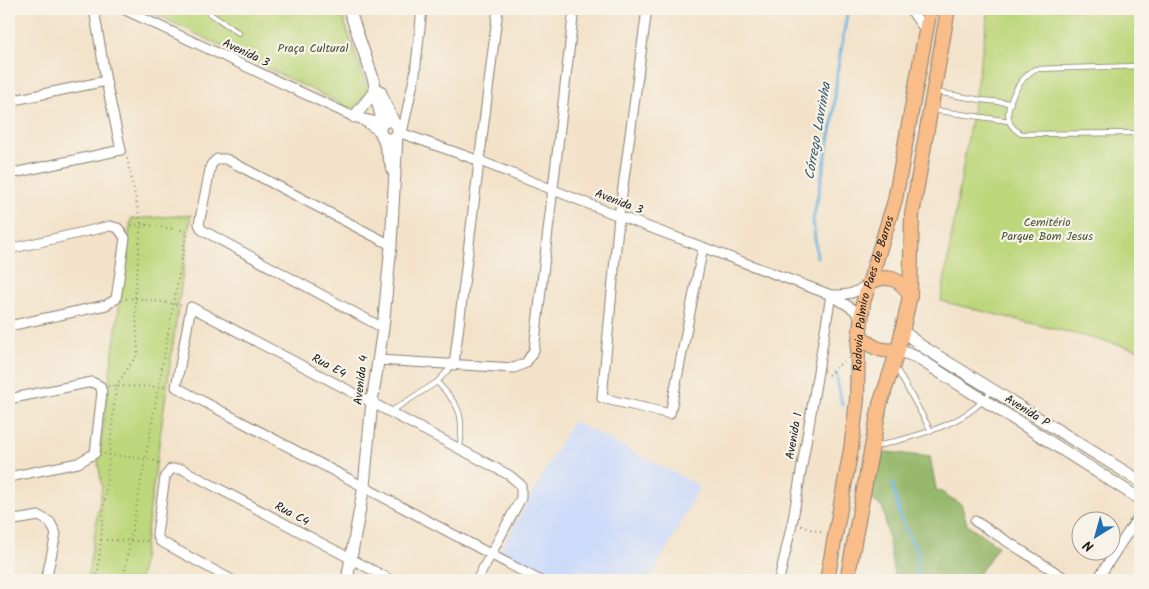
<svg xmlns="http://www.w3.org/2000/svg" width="1149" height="589" viewBox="0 0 1149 589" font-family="Kalam,sans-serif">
<rect width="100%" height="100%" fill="#f7f3e8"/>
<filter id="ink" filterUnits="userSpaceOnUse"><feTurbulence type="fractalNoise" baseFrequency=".02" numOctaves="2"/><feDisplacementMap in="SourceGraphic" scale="10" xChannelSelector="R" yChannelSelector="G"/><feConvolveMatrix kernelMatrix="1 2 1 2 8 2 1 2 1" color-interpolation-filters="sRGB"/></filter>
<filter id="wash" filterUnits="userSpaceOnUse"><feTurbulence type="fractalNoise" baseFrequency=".0096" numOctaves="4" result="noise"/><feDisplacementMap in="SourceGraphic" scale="20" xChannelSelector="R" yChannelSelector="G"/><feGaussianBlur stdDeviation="1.12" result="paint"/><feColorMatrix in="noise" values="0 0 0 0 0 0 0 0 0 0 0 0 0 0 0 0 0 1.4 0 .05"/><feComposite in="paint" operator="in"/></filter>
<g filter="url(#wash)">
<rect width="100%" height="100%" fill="#f3e2c9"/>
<path fill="#cddbfa" d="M573,421L700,486L650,580H557L500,551Z"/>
<path fill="#bdd77c" stroke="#6c7a4c" d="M145,9H340L368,91L354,110Z
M989,9H1140V350L941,301Z
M191,215L140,580H87L102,487L98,462L131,219Z"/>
<path fill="#96b86c" stroke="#596a44" d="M887,452L930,457L936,489L961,504L967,524L998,546L975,580H895L883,508L869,497L875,460Z"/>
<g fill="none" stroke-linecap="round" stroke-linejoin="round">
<path stroke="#68b4e1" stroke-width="3" d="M817,257L813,220L833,121L837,73L848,9
M836,373L842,405
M892,483L901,519L917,551L918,580"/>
</g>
</g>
<g filter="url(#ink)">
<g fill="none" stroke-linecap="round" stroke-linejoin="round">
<g stroke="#887f72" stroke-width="6">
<path id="service" d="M203,9L239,33
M1140,66L1035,69C1020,78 1003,105 1010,123C1012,128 1017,131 1021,134L1140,133
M936,92L981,100L1011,103
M933,110L1009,121
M895,366L931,431
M437,382C460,407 464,413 460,448
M390,412L437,382L453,365
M875,447C916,435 965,427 992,390"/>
</g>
<g stroke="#887f72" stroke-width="11">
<path id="minor" d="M123,9L354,117L382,123
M647,9L619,216L602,398L670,414L703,247
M910,9L926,31
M9,101L106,81
M361,119L380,132
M398,132L480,161L619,216L831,295L853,309L861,318
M402,133L415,74L422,9
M9,174L121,150L106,81L94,9
M9,249L110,226L118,228L125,238L116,299L106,305L9,326
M832,295C849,295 854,294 868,284
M383,328L202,230L199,224L211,165L217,159H226L391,245
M378,360L514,368L526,363L534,350L574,9
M454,365L498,9
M9,399L92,382L100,386L102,392L95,453L78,463L9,477
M9,521L39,516L50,522L56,534L46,580
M975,521L1068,580
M232,580L160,541L157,534L165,477L171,469H182L391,580
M477,580L521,498V485L509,475L191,307L176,387C297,451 418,515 539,580
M779,580L793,519L831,295
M1097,580L1140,514"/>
</g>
<g stroke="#887f72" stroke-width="13">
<path id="tertiary" d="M349,9L374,81L376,97L383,123
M380,91L394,123
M354,117L375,91
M380 130a9 9 0 1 1 18 0a9 9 0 1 1-18 0Z
M383,138L393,171
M903,331L920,345L1140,481
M898,350L916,357L1140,499
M347,580L364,486L372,402L383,328L391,245L397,135"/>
</g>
<g stroke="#887f72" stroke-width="16">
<g id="primary">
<path d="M869,283C886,273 901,278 910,296"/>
<path d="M860,335C871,348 881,352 898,350"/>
<path id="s1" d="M827,580L851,449L857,400L858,348L863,303L895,200L930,9"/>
<path d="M847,580L880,404L898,350L910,296L912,215L948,9"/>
</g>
</g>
<path stroke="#887f72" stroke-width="2" stroke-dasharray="1 4" stroke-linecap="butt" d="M126,299L135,298L181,305
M828,375L847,358
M108,386L166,387
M104,454L153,460L162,465
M801,526L823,533
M101,540L150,541
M97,580L116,386L138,353L135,296L141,224L127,158
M123,580L187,231L141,224L128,226"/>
<use href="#service" stroke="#fff" stroke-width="4.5"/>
<use href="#minor" stroke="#fff" stroke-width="9"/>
<use href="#tertiary" stroke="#fff" stroke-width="11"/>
<use href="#primary" stroke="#f8bd89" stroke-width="14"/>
</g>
</g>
<g text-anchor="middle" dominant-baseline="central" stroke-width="4.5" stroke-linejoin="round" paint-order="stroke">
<g font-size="12" fill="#4c5439" stroke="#f7f3e8">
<text x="313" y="48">Praça Cultural</text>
<text x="1047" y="222">Cemitério<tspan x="1047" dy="14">Parque Bom Jesus</tspan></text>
</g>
<g font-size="12" fill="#1c1c1c" stroke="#f7f3e8">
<text transform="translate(246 53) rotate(25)">Avenida 3</text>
<text transform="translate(619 202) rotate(21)">Avenida 3</text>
<text stroke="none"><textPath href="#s1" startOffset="291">Rodovia Palmiro Paes de Barros</textPath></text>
<text transform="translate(329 366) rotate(28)">Rua E4</text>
<text transform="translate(361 380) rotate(-83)">Avenida 4</text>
<text transform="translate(1027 411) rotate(32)">Avenida P</text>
<text transform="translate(794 436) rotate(-80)">Avenida 1</text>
<text transform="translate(292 514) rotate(28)">Rua C4</text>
</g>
<g font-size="14" font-style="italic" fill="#3a596b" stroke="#f7f3e8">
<text transform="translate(818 131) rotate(-80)">Córrego Lavrinha</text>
</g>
</g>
<rect width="1149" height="589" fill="none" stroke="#f7f3e8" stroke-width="30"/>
<g transform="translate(1096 536) rotate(217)"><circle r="24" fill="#f7f3e8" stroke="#9f9d96"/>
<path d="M0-4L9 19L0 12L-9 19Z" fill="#1f6fb2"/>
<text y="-8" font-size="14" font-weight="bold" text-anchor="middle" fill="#1c1c1c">N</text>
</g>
</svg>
